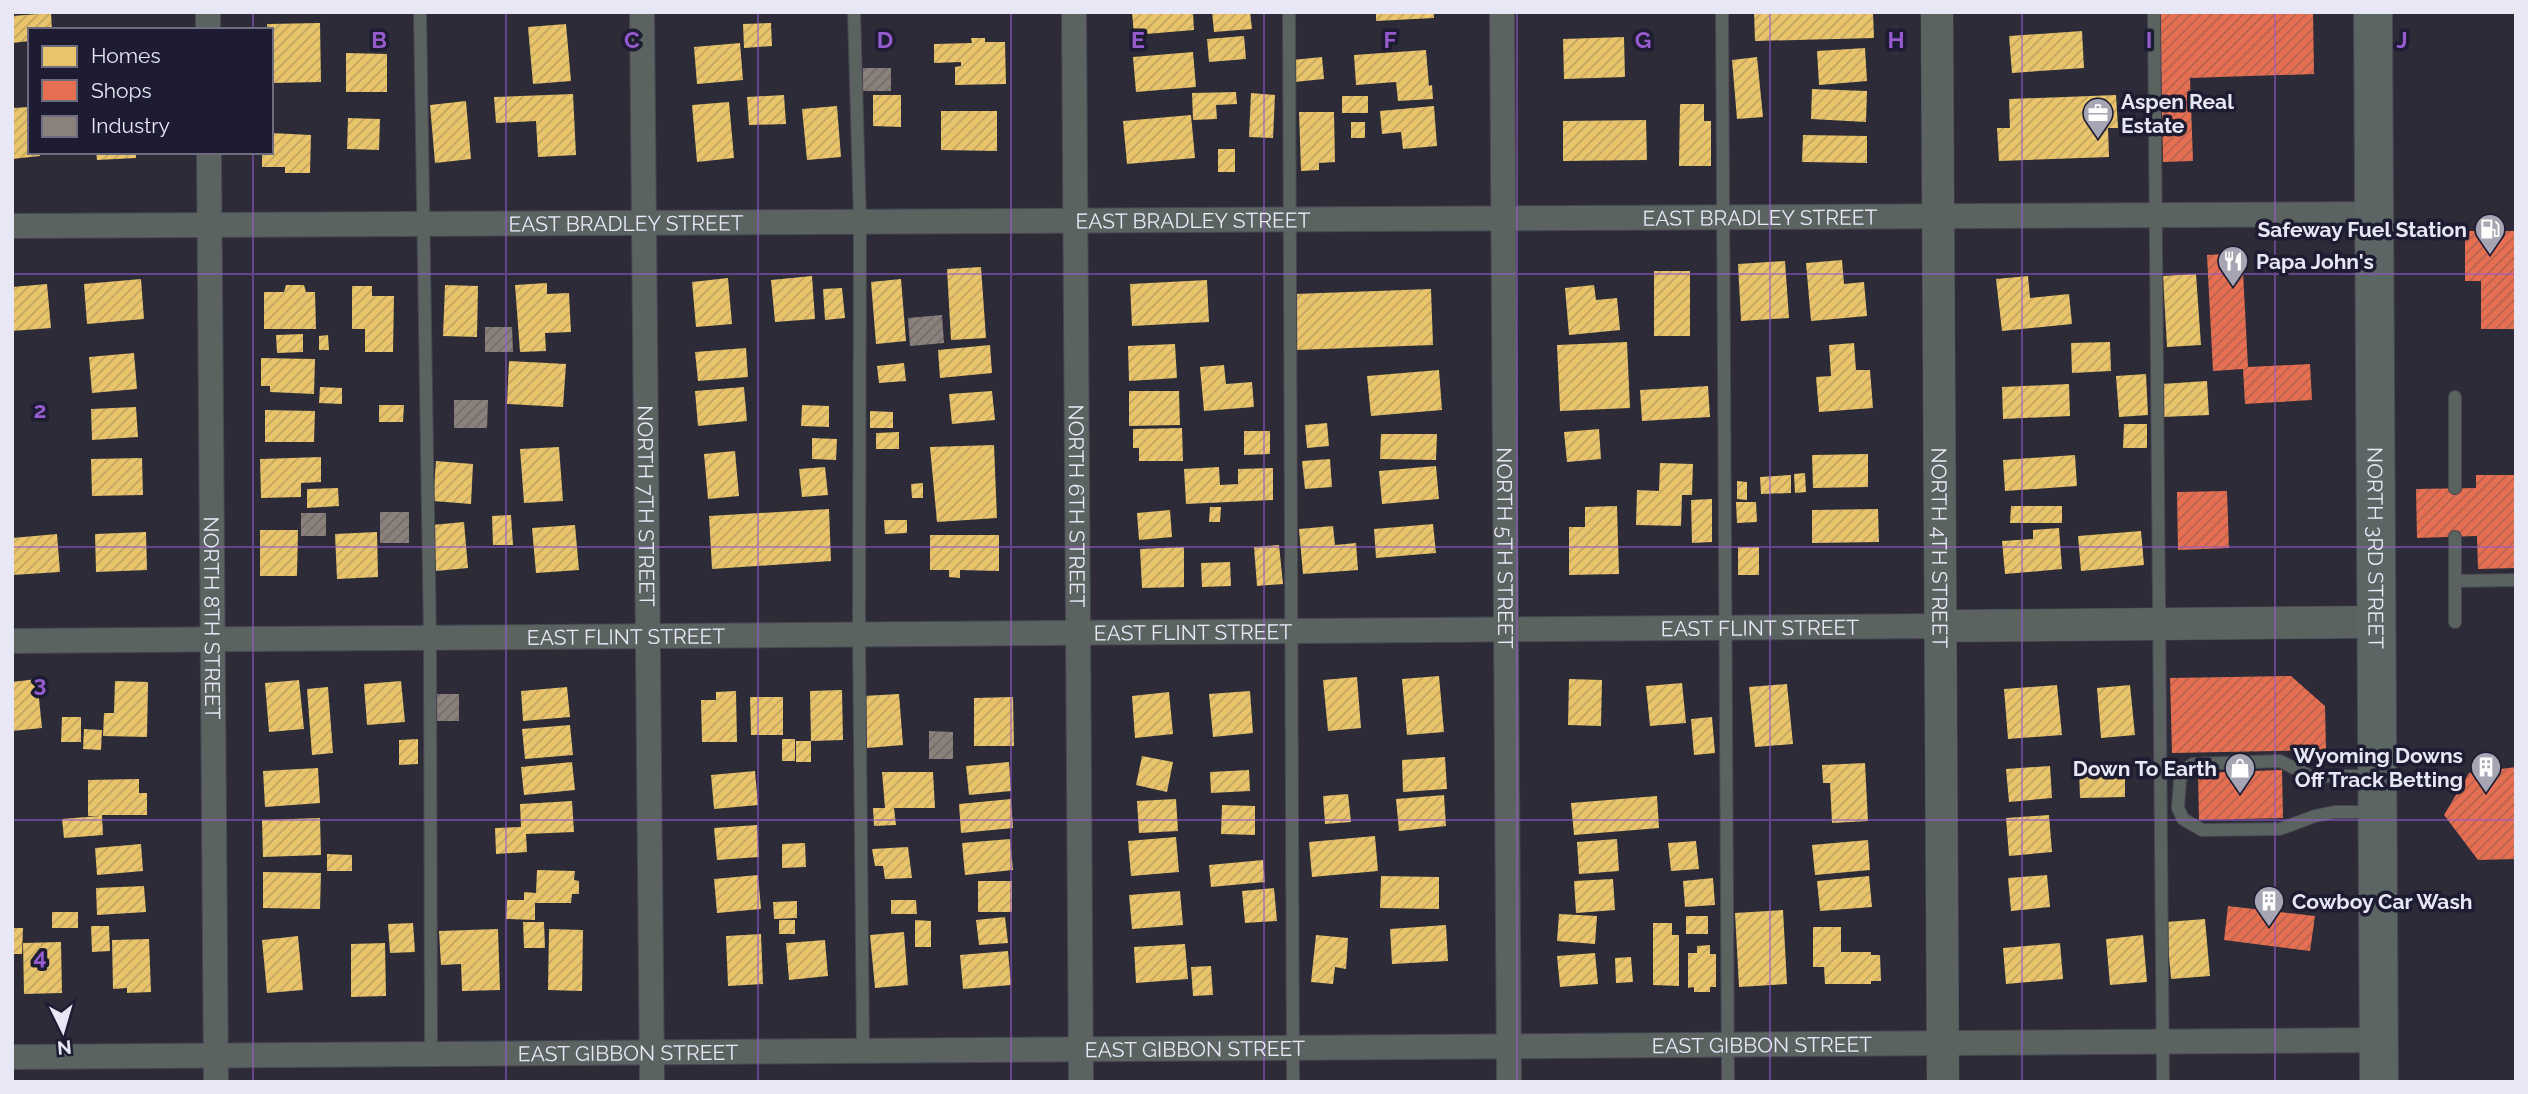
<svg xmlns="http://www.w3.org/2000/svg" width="2528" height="1094" viewBox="0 0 2528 1094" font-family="Raleway,sans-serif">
<defs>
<pattern id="homes-hatch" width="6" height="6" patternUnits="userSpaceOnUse" patternTransform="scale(1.75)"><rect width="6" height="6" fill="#e9c46a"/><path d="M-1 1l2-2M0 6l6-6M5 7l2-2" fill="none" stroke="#c0a462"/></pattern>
<pattern id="shops-hatch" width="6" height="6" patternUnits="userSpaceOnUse" patternTransform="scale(1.75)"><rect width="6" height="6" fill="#e76f51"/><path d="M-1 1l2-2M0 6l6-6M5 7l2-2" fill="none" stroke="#b6624f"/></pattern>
<pattern id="industry-hatch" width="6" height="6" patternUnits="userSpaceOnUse" patternTransform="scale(1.75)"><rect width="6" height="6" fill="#8a817c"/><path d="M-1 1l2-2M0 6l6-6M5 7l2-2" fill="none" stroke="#726c6a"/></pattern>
</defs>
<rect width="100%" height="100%" fill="#2c2b37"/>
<path fill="url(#homes-hatch)" d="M1132,12H1193L1194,30L1134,35Z
M1212,12H1250L1252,29L1214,32Z
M1376,12H1434V18L1376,21Z
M1754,12H1873L1874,38L1755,41Z
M51,13L52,30H30V41L12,43V16Z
M320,23L321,82L271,83V30H267V24Z
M771,23L772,46L744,48L743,24Z
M566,24L571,81L533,84L528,27Z
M2082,31L2084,68L2012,73L2009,36Z
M1244,36L1246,59L1209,62L1207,39Z
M1624,37L1625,77L1564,79L1563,39Z
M971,38H985V42H1005L1006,84L955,85V67L961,66V62L934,63V44L972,43Z
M740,43L743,80L697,84L694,47Z
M1865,48L1867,81L1819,85L1817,51Z
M1426,50L1429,86L1432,85L1433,99L1398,101L1396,82L1356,85L1354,55Z
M1193,52L1196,87L1136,92L1133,57Z
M346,53L387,54V92H346Z
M1322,57L1324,79L1294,82L1292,60Z
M1757,57L1763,117L1737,119L1732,60Z
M1812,89L1867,91L1866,122L1811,119Z
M1236,92L1237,104L1216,105L1217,119L1193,120L1192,93Z
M1251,93L1275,95L1273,138L1249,137Z
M573,94L576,155L538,157L536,121L496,123L494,97Z
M784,95L786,124L749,125L747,97Z
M873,95H901V127L873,126Z
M2116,95L2118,128H2108L2109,157L1999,161L1997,128H2010L2009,99Z
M1342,96H1368V113H1342Z
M466,101L471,159L435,163L430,105Z
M729,102L734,158L697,162L692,105Z
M1680,104H1704V121H1711V166H1679Z
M837,106L841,157L807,160L802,109Z
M1434,106L1437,146L1403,149L1401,132L1382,134L1380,111Z
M30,107V152H39L40,156L12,159V108Z
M941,111H997V151L941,150Z
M1299,112H1334L1335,162L1319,163V170L1301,171Z
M1191,115L1195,158L1127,164L1123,121Z
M348,118L380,119L379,150L347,149Z
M1646,120L1647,160L1563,161V121Z
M1351,122H1365V138H1351Z
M271,133L311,135L310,173H285V167H262V152H271Z
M1803,135L1867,136V163L1802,162Z
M1218,149H1235V172H1218Z
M96,152H136V158L97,160Z
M1842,260L1844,284L1864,282L1867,316L1811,321L1806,263Z
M1785,261L1789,318L1741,321L1738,264Z
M981,267L986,338L951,340L947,269Z
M1654,271H1690V336H1654Z
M2196,274L2201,345L2167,347L2163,276Z
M812,276L815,319L775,322L771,280Z
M2028,276L2030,298L2069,294L2072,324L2002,331L1996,279Z
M728,278L732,324L696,327L692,282Z
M141,279L144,319L87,324L84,284Z
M901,279L906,341L876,344L871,282Z
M1207,280L1209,322L1132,326L1130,284Z
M547,283V294L569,293L571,332L545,333L546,351L520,352L515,285Z
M47,284L51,328L12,331V287Z
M286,285H304L306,292H315L316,329H264V292H284Z
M445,285L478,286L477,337L443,336Z
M1594,285L1596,300L1617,298L1620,330L1569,335L1565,288Z
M352,286H372V296H394L393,352H365V329H352Z
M842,288L845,318L825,320L823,289Z
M1431,289L1433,345L1296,350L1294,294Z
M303,334V352L277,353L276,335Z
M328,335L329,350H319V336Z
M1627,342L1630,408L1560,411L1557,345Z
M2110,342L2111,371L2072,373L2071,343Z
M1854,343L1856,370H1870L1873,408L1819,412L1816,377L1831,376L1829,345Z
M1175,344L1177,378L1129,381L1128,346Z
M990,345L992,373L940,378L938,350Z
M746,348L748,377L698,381L695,352Z
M134,353L137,389L92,393L89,357Z
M261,358L315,359L314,394L270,392V386H261Z
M509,361L566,364L563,407L507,404Z
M904,363L906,381L879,383L877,366Z
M1224,365L1226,384L1252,382L1254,407L1204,411L1200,367Z
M1439,370L1442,410L1371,416L1367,376Z
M2146,374L2148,415L2119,417L2116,376Z
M2207,381L2209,415L2163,417L2161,384Z
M2069,384L2070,416L2003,419L2002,387Z
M1708,386L1710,417L1642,421L1640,390Z
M320,387L342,388V404L319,403Z
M744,387L747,421L698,426L695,391Z
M992,391L995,420L952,424L949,394Z
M1129,391H1179L1180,425L1129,426Z
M379,405H404L403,422H379Z
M802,405L829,406V427L801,426Z
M136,407L138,437L92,440L91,409Z
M265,410L315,411L314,442H265Z
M870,411L893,412V428H870Z
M1327,423L1329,446L1307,448L1305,425Z
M2124,424H2147V448H2123Z
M1182,428L1183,461H1139V448H1133V429Z
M1599,429L1601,459L1567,462L1564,432Z
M1244,431H1270V454L1244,455Z
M899,432V449H876V433Z
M1381,434H1437L1436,460L1380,459Z
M812,438L837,439L836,460L812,459Z
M994,445L997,518L937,522L930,447Z
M559,447L563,501L524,503L520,449Z
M735,451L739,496L708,499L704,454Z
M1868,454V487L1813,488L1812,455Z
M2075,455L2077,486L2005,491L2003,460Z
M321,457V482L301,483V497L261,498L260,459Z
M142,458L143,495L92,496L91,459Z
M1330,459L1332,487L1305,489L1302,461Z
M436,461L473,464L471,504L433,501Z
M1660,463L1693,464L1692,495H1682L1681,526L1636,525L1637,490L1659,491Z
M1436,466L1439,499L1382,504L1379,471Z
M825,467L828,495L802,497L799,469Z
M1219,467L1220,485L1238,484V469L1273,468V500L1186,504L1184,469Z
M1805,473L1806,492L1795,493L1794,474Z
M1791,475V493L1761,494L1760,477Z
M1737,481L1747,482V500L1737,499Z
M923,483V498H912L911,484Z
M338,488L339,506L307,508V489Z
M1712,499V542L1692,543L1691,500Z
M1736,502H1756L1757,522L1737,523Z
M1617,506L1619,574L1569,575V527H1585V507Z
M2011,506H2062V523H2010Z
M1210,507H1221L1220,522H1209Z
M829,509L831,561L712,569L709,516Z
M1878,509L1879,542L1812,543V510Z
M1170,510L1172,537L1139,540L1137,513Z
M511,515L513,545H493L492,516Z
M884,520H907V533L885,534Z
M464,522L468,568L436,571L432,525Z
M1433,524L1436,553L1376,558L1374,529Z
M575,525L579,570L536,573L532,528Z
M1333,526L1335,545L1356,543L1358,570L1303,574L1299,529Z
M2059,528L2062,569L2005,574L2002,541L2033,539V530Z
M260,530H298L297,576H260Z
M2141,531L2144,565L2081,571L2078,536Z
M146,532L147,570L96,572L95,534Z
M377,532L378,577L337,579L335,534Z
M57,534L60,572L12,575V538Z
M930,535H999V571L960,570V578L949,577V570H930Z
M1279,545L1283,584L1257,586L1254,547Z
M1184,547V587L1142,588L1140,549Z
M1738,547H1759V575H1738Z
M1230,562L1231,586L1202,587L1201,563Z
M1439,676L1444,732L1407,735L1402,679Z
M1357,677L1361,728L1328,731L1323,680Z
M37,679L42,728L12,731V682Z
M1569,679L1602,680L1601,726L1568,725Z
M299,680L304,729L269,732L265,683Z
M115,681L148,682L147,737L103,736L104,713H114Z
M401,681L405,722L367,725L364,684Z
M1682,683L1686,723L1650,726L1646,686Z
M1787,684L1793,744L1755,747L1749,687Z
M2057,685L2062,735L2008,739L2004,689Z
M2130,685L2135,735L2101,738L2097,688Z
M328,687L333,753L312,755L307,689Z
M567,687L570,717L523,721L521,691Z
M842,690L843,740L811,741L810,691Z
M736,691L737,742H702L701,700H716V692Z
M1250,691L1253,733L1213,737L1209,694Z
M1169,692L1173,734L1135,738L1132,696Z
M899,694L903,745L867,748L863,696Z
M750,697H783V735H751Z
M1013,697L1014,746H974V698Z
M62,717H81V742H61Z
M1712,717L1715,753L1694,755L1691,719Z
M570,725L573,755L525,759L522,729Z
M84,729L102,730L101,750L83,749Z
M418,739V764L399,765V740Z
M782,739H795V761H782Z
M796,741H811V762H796Z
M1142,756L1173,762L1167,792L1136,785Z
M1445,757L1447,789L1403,792L1402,760Z
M572,762L575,790L524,795L521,767Z
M1009,762L1011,791L969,795L966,766Z
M1865,763L1868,821L1832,823L1830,783H1823L1822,765Z
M2050,766L2052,798L2009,802L2006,769Z
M2125,767V797L2080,798L2079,768Z
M318,768L320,803L265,807L263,771Z
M1249,770L1250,791L1211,793L1210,772Z
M755,771L758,805L714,809L711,775Z
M882,772H933L935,808H894L896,825L874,826L873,808H885Z
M139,779V793H147V815H102L103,835L64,838L62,819L99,816H88V780Z
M1348,794L1351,822L1325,824L1323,796Z
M1444,795L1446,826L1399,831L1396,799Z
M1657,796L1659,828L1574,835L1571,803Z
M1011,799L1013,828L961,833L959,804Z
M1176,799L1178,831L1139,833L1137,801Z
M572,801L574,832L526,834L527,852L496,854L495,828L521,827L520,804Z
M1222,805L1255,806V835L1221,834Z
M2049,815L2052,852L2009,856L2006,818Z
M320,818L321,855L263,857L262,820Z
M757,825L759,857L717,860L714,828Z
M1375,836L1378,871L1312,877L1309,842Z
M1176,837L1179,872L1131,876L1128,841Z
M1010,839L1013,870L965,875L962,843Z
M1617,839L1619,871L1579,874L1577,842Z
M1868,840L1870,870L1815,875L1812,845Z
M1696,841L1699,869L1671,871L1668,843Z
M805,843L806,867L782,868V844Z
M141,844L143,871L97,875L95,848Z
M908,847L912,878L885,879L883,866H875L872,849Z
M327,854L352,855V871H327Z
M1263,860L1265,882L1211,887L1209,865Z
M537,870L575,871L574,880L579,881V894H572L571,903H535V920L506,919L507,900H524V892L536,893Z
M263,872L321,873L320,909L263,908Z
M758,875L761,909L717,913L714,879Z
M2047,875L2050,907L2011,911L2008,878Z
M1381,876L1439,877V909L1380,908Z
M1869,876L1872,907L1820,911L1817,881Z
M1713,878L1715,905L1685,907L1683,881Z
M1613,879L1615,910L1576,913L1574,881Z
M978,881H1012V912H978Z
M144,886L146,912L97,915L96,888Z
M1274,888L1277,921L1245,923L1242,891Z
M1180,891L1183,925L1132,929L1129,895Z
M891,900H916L917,914H891Z
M797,901V918L774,919L773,902Z
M1783,910L1787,984L1739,987L1735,913Z
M52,912H78V928H52Z
M1559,914L1597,916L1595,944L1557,941Z
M1686,916H1708V934H1686Z
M1005,917L1008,943L979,945L976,920Z
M2205,919L2210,976L2171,979L2166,922Z
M779,920H795V934H779Z
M915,920L931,921V947H915Z
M523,922H544L545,948H524Z
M413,923L415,952L390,953L388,924Z
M1653,923H1672V935H1679V986L1653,985Z
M1446,925L1448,961L1392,964L1390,929Z
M91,926H109L110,951L92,952Z
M1813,927H1841V952H1871V955H1880L1881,981H1871V984H1825L1824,967H1813Z
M12,928H23L22,954H12Z
M498,929L500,990L462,991L461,964L441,965L439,931Z
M549,929L583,930L582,991L548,990Z
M904,932L908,985L875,988L870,935Z
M761,934L763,984L728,986L726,936Z
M1316,935L1348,938L1346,969L1335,967L1333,984L1311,982Z
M2143,935L2147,982L2110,985L2106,939Z
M298,936L303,990L267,993L262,940Z
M149,939L151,992L127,993V988L113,989L112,940Z
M825,940L828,976L789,980L786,943Z
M61,942L62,993L24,994L23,943Z
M385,943L386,996L351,997V944Z
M2060,943L2063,979L2006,984L2003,948Z
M1185,944L1188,979L1136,983L1134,947Z
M1710,945V954H1716V987H1710V992H1694V987L1688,988V953H1697V946Z
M1008,951L1011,985L963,989L960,955Z
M1595,953L1598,984L1560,987L1557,956Z
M1631,957L1633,982L1616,983L1615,958Z
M1211,966L1213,995L1193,996L1191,967Z"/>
<path fill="url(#shops-hatch)" d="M2160,12H2313L2314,74L2190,78L2193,161L2163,162Z
M2465,231H2516V329H2481V281H2465Z
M2242,253L2248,367L2310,364L2312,400L2245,404L2243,369L2213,371L2207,255Z
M2476,475H2516V568L2478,569L2477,536L2417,538L2416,489L2476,488Z
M2227,491L2229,548L2178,550L2177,492Z
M2291,676L2325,706L2326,750L2172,753L2170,678Z
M2516,767V859L2478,860L2444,815L2469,773Z
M2282,770L2283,818L2199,820L2198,773Z
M2228,906L2315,916L2310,951L2224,940Z"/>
<path fill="url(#industry-hatch)" d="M863,68H891V91H863Z
M942,315L944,343L910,346L908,318Z
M485,327H512L513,352H485Z
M454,400H488L487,428H454Z
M380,512H409V543H380Z
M301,513H326V536H301Z
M437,694H459V721H437Z
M929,731L953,732V759H929Z"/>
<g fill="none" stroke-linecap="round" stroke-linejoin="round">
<g stroke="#474651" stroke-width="14">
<path id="service" d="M420,12L430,638L431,1054
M854,12L860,221L859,634L863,1051
M1289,12L1293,1082
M1722,12L1728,1082
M2154,12L2163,1082
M2455,397V488
M2455,537V581L2516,580
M2455,622V581
M2373,776H2310L2280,761L2193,764L2185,769L2180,780L2178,808L2183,819L2202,830L2280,829L2315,816L2335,812H2375"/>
</g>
<g stroke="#474651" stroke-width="26">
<g id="minor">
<path d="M208,12V30"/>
<path id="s1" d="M642,12L652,1082"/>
<path id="s2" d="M1074,12L1081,1082"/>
<path id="s3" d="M1502,12L1509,1082"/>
<path id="s4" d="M209,152L216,1082"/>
<path id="s5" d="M12,226L2374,214"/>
<path id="s6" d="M12,641L1941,626"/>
<path id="s7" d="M12,1057L2379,1040"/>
</g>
</g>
<g stroke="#474651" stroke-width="33">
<g id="tertiary">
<path id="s8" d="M1937,12L1943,1082"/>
<path d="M1941,626L2376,622"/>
</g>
</g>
<g stroke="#474651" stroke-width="40">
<g id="primary">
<path id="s9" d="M2373,12L2379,1082"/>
</g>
</g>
<use href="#service" stroke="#5b6360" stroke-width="12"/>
<use href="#minor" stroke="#5b6360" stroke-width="24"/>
<use href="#tertiary" stroke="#5b6360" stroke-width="32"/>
<use href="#primary" stroke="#5b6563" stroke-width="38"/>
</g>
<path fill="none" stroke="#965bcd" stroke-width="2" stroke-opacity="0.55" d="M253,12V30M506,12V1082M758,12V1082M1011,12V1082M1264,12V1082M1517,12V1082M1770,12V1082M2022,12V1082M2275,12V1082M253,152V1082M12,274H2516M12,547H2516M12,820H2516"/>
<defs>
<g id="office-pin" transform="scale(1.575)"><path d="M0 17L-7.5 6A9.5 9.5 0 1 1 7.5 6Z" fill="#a6a5b3" stroke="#1d1c32"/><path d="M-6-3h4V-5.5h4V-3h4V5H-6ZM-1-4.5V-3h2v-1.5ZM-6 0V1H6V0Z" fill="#fff"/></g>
<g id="fuel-pin" transform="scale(1.575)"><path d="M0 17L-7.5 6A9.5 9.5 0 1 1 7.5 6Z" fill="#a6a5b3" stroke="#1d1c32"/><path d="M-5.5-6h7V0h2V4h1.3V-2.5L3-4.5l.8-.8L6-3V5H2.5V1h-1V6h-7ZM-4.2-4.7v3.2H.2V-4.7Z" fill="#fff"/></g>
<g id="restaurant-pin" transform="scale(1.575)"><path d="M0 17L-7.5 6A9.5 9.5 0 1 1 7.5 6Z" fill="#a6a5b3" stroke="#1d1c32"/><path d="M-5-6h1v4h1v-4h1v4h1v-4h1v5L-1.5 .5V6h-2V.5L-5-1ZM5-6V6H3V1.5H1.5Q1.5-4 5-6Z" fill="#fff"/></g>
<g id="building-pin" transform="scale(1.575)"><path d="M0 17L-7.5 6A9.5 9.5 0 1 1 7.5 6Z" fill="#a6a5b3" stroke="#1d1c32"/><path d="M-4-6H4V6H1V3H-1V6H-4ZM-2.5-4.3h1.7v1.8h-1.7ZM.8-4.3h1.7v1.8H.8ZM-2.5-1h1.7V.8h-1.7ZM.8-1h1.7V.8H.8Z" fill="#fff"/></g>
<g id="shop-pin" transform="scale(1.575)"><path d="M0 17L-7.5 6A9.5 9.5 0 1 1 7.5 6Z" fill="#a6a5b3" stroke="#1d1c32"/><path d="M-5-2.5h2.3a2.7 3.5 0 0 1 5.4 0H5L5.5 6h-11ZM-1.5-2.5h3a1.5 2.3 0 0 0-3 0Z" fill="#fff"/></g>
</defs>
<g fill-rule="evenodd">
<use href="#office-pin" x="2098" y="113"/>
<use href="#fuel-pin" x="2490" y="229"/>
<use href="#restaurant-pin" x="2233" y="261"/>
<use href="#building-pin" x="2486" y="767"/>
<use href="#shop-pin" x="2240" y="768"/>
<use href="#building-pin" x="2269" y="901"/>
</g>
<g text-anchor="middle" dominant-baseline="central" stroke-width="7" stroke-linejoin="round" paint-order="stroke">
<g font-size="21" font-weight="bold" fill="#e7e7f6" stroke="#1d1c32" text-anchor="start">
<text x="2121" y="101">Aspen Real<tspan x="2121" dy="24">Estate</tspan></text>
<text x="2467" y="229" text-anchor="end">Safeway Fuel Station</text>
<text x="2256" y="261">Papa John's</text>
<text x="2463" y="755" text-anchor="end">Wyoming Downs<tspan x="2463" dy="24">Off Track Betting</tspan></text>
<text x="2217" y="768" text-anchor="end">Down To Earth</text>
<text x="2292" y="901">Cowboy Car Wash</text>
</g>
<g font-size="21" fill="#e7e7f6" stroke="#1d1c32">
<text stroke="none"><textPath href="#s5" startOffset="1748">EAST BRADLEY STREET</textPath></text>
<text stroke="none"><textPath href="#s5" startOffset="1181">EAST BRADLEY STREET</textPath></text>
<text stroke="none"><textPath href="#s5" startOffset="614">EAST BRADLEY STREET</textPath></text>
<text stroke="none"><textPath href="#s1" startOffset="494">NORTH 7TH STREET</textPath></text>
<text stroke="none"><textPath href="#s2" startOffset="494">NORTH 6TH STREET</textPath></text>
<text stroke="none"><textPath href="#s3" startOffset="536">NORTH 5TH STREET</textPath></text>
<text stroke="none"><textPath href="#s8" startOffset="536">NORTH 4TH STREET</textPath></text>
<text stroke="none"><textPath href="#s9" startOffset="536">NORTH 3RD STREET</textPath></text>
<text stroke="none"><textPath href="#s4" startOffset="466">NORTH 8TH STREET</textPath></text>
<text stroke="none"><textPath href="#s6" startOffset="1748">EAST FLINT STREET</textPath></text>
<text stroke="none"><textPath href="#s6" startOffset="1181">EAST FLINT STREET</textPath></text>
<text stroke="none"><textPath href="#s6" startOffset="614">EAST FLINT STREET</textPath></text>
<text stroke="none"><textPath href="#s7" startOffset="1750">EAST GIBBON STREET</textPath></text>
<text stroke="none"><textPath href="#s7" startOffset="1183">EAST GIBBON STREET</textPath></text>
<text stroke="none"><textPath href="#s7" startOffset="616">EAST GIBBON STREET</textPath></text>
</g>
</g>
<g font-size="23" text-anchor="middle" font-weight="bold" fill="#965bcd" stroke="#1d1c32" stroke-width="7" stroke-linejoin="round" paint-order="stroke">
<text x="379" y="48">B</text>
<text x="632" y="48">C</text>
<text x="885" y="48">D</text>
<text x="1138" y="48">E</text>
<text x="1390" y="48">F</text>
<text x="1643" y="48">G</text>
<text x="1896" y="48">H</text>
<text x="2149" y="48">I</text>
<text x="2402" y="48">J</text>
<text x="40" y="418">2</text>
<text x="40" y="692">3</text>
<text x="40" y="965">4</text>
</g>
<rect width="2528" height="1094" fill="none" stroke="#e7e7f6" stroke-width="28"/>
<rect x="28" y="28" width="245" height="126" fill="#1d1c32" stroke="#6e6d80" stroke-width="2"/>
<rect x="42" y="46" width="35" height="21" fill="#e9c46a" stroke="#6e6d80" stroke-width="2"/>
<text x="91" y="63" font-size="21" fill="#e7e7f6">Homes</text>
<rect x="42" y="80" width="35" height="21" fill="#e76f51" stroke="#6e6d80" stroke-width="2"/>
<text x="91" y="98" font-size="21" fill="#e7e7f6">Shops</text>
<rect x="42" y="116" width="35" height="21" fill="#8a817c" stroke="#6e6d80" stroke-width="2"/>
<text x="91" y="133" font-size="21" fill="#e7e7f6">Industry</text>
<g transform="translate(63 1031) rotate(175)" stroke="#1d1c32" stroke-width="5" paint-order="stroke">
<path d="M0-5L12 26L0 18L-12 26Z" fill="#e7e7f6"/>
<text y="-10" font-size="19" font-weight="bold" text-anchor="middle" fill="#e7e7f6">N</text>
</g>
</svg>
